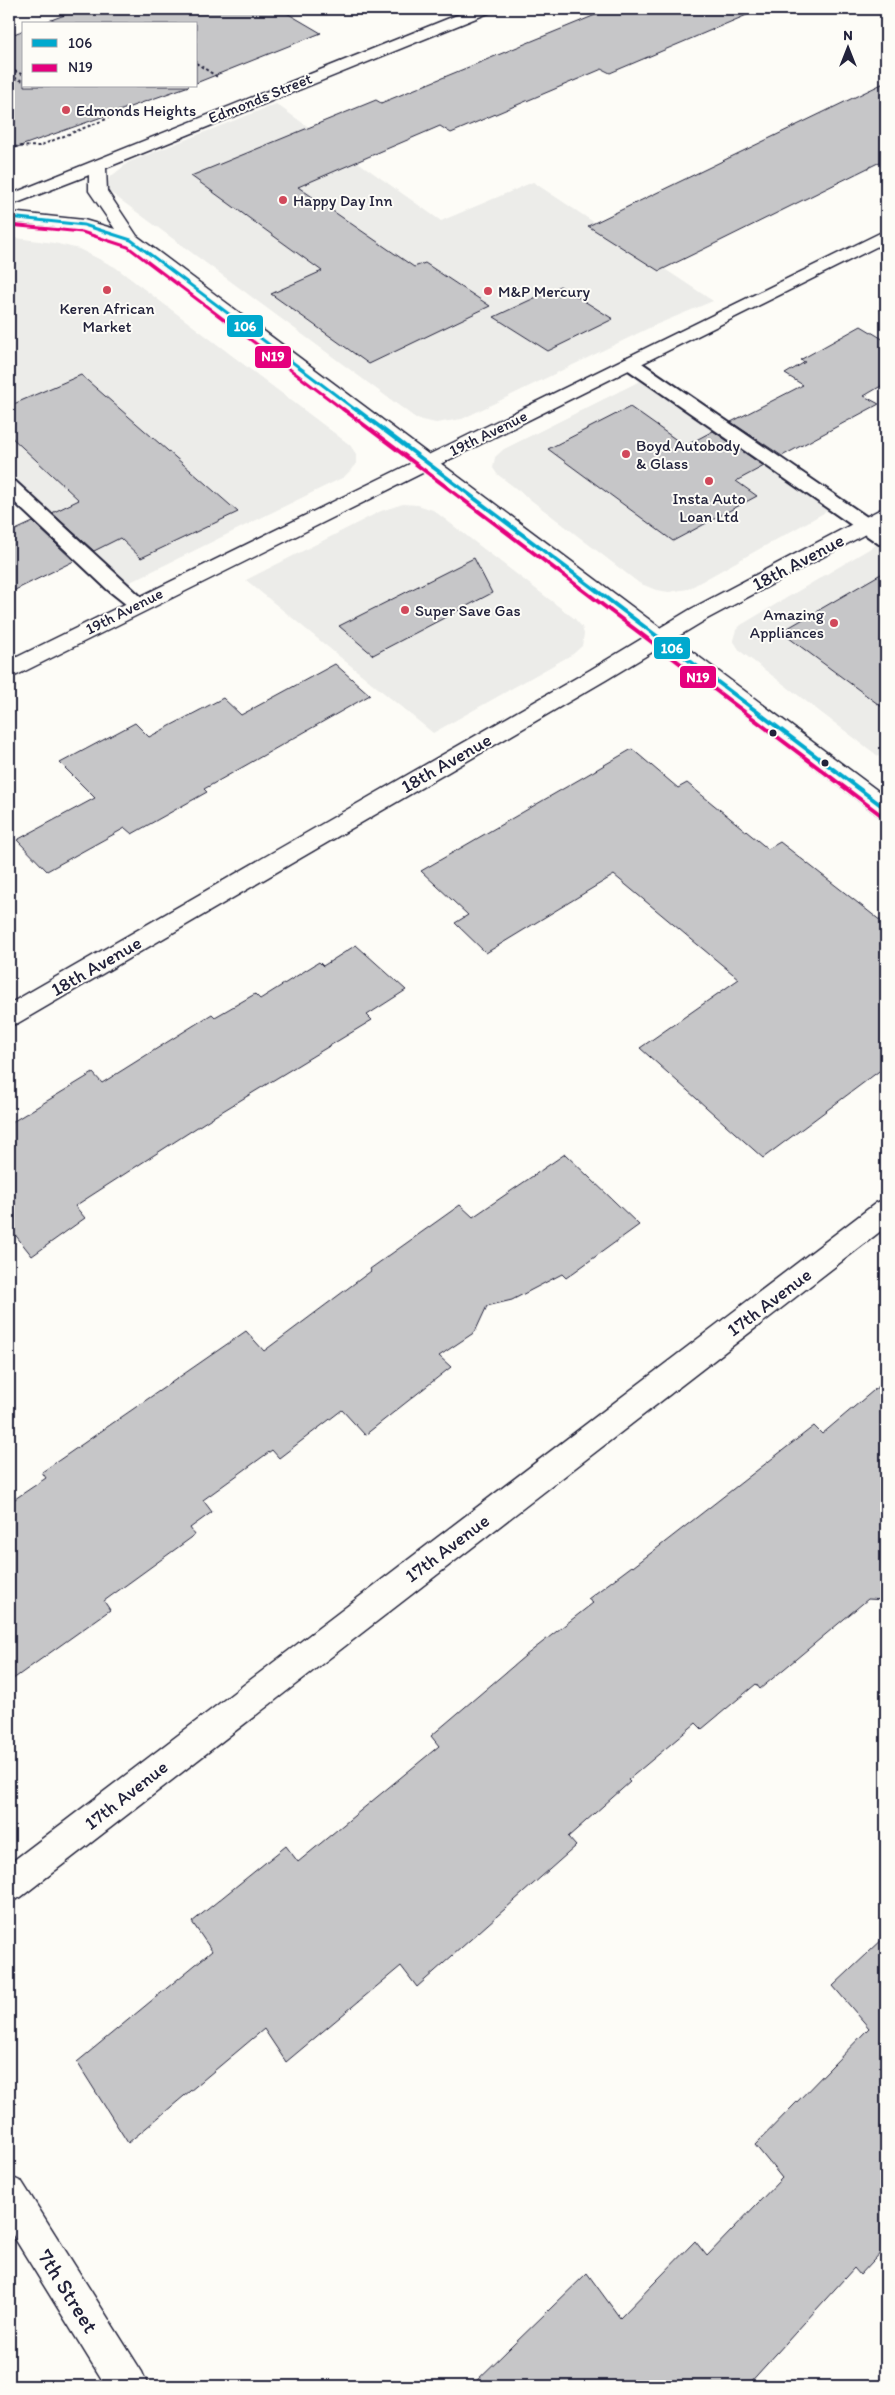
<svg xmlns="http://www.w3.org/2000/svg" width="895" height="2395" viewBox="0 0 895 2395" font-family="Itim,sans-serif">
<rect width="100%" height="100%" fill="#fdfcf7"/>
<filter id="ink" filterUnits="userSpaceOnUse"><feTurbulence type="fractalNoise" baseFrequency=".02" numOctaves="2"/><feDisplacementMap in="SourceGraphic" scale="10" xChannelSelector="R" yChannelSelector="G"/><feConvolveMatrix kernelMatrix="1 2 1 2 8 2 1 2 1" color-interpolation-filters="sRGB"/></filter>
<g filter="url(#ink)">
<path fill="#ecece9" d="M276,104L441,221L533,182L713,301L653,326L462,419L436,423L417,419L107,190L109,178L129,162Z
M16,238L54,243L79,249L115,267L350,445L356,454V465L344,477L118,588L9,486V239Z
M650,376L838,505L688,589L669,592L656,590L639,583L497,474L493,468L495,457L504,449Z
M403,504L418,505L433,510L575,619L582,627L584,634L582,646L573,654L433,733L246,580L381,511Z
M886,539V762L740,651L733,640L736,630L741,625Z"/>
<path fill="#c6c6c8" stroke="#22223b" d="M81,9H280L321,33L196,83V24H40Z
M610,9H761L610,73L602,69L451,133L440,126L298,187L414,267L425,263L490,306L369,364L271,294L322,271L191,176L376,100L381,103Z
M24,30V86H189L9,150V36Z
M886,82V159L706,248L659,271L588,226Z
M560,286L613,319L548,351L494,317Z
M861,326L886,341V383L864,396L879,404L782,456L731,422L803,385L785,374L805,362L800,360Z
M81,375L238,512L141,558L120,538L94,551L52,513L79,500L9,435V406Z
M630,407L685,446L713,431L764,466L736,481L757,496L673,541L548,449Z
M33,522L74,561L9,593V533Z
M474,558L492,593L373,655L339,626Z
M886,571V710L781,632Z
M335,664L370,695L204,789L207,792L132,834L125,828L47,871L17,840L95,798L60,763L135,723L149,737L223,698L241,715Z
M632,749L678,788L687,783L768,849L780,842L886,925V1066L763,1158L640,1048L739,979L614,875L486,953L455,923L468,915L421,871Z
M356,945L406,990L367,1015L372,1020L213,1117L75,1206L85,1218L32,1256L9,1227V1124L93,1073L102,1083L212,1014L215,1017L255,994L260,999L319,962L323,966Z
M565,1154L639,1225L566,1278L562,1274L512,1300L487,1306L475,1332L439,1356L451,1367L365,1435L342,1410L279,1458L272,1450L203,1500L212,1512L190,1528L195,1535L104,1601L110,1610L9,1682V1503L46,1478L42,1472L246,1331L264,1351L371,1271L370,1269L460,1205L473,1217Z
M886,1380V1600L868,1599L760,1689L756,1684L702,1729L696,1723L628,1780L630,1782L568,1837L576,1846L417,1987L401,1966L286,2062L264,2029L128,2143L77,2062L212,1951L192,1922L286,1846L298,1862L439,1746L431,1736L525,1656L593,1603L588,1599L632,1566L633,1567L814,1426L822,1434Z
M886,1936V2247L860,2275L854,2268L747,2386H471L587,2273L620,2318L695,2241L707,2256L782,2178L755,2145L869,2028L833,1986Z"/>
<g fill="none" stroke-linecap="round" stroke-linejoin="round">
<g stroke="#22223b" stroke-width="4">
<path id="lane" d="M630,357L636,359L886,530V545L879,544L624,367L621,363L624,359Z
M9,480L16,482L149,604L146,609L139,611L132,609L108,590L9,497Z"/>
</g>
<g stroke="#22223b" stroke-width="3">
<path id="street" d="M886,230V242L17,675L9,677V661Z
M886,509V523L707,619L606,680L18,1023L9,1026V1004L590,670L691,609L879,510Z
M886,1199V1227L21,1897L9,1902V1864L876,1203Z
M9,2176L22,2182L142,2372L148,2386H106L9,2229Z"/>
</g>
<g stroke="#22223b" stroke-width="3">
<path id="secondary" d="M472,9H493L491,12L106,168L107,191L137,236L886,797V817L878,815L125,244L82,230L9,222V212L84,220L115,229L89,191V175L9,206V195Z"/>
</g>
<path stroke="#22223b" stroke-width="2" stroke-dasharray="3 2.5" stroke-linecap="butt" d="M196,63L219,78
M9,69L24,75
M9,76L24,81
M9,147L39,146L109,118"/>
<use href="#lane" fill="#fdfcf7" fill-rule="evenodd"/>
<use href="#street" fill="#fdfcf7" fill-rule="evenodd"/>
<use href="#secondary" fill="#fdfcf7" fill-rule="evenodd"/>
<g stroke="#fdfcf7" stroke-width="5.5">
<path id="bus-1-far1" d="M9,217L84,225L131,240L357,411"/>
</g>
<g stroke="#fdfcf7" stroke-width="7">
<path id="bus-1" d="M356,409L886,809"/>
</g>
<g stroke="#fdfcf7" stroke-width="5.5">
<path id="bus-2-far1" d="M9,225L82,232L128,247L345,411"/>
</g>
<g stroke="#fdfcf7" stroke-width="7">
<path id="bus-2" d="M343,409L881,815"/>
</g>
<use href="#bus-1-far1" stroke="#00a9ce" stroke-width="3"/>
<use href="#bus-1" stroke="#00a9ce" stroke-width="4"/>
<use href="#bus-2-far1" stroke="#e5007d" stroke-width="3"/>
<use href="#bus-2" stroke="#e5007d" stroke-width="4"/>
</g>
</g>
<g fill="#d1495b" stroke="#fdfcf7" stroke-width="2">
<circle cx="66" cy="110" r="5"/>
<circle cx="283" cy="200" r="5"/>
<circle cx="107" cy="290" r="5"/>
<circle cx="488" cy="291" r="5"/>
<circle cx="626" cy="454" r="5"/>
<circle cx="709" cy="481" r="5"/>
<circle cx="405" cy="610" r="5"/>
<circle cx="834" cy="623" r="5"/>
</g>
<g fill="#22223b" stroke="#fdfcf7" stroke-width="2">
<circle cx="773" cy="733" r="4.5"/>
<circle cx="825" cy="763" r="4.5"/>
</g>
<g text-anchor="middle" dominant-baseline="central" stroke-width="4" stroke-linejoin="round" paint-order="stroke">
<g font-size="16" fill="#22223b" stroke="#fdfcf7">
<text transform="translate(260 98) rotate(-22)">Edmonds Street</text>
<text transform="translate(488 433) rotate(-26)">19th Avenue</text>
<text transform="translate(124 611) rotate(-27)">19th Avenue</text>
</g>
<g font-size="16" fill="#22223b" stroke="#fdfcf7" text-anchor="start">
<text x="76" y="110">Edmonds Heights</text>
<text x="293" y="200">Happy Day Inn</text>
<text x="498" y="291">M&amp;P Mercury</text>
<text x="107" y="308" text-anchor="middle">Keren African<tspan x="107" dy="18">Market</tspan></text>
<text x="636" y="445">Boyd Autobody<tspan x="636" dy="18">&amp; Glass</tspan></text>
<text x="709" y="498" text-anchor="middle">Insta Auto<tspan x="709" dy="18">Loan Ltd</tspan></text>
<text x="415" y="610">Super Save Gas</text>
<text x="824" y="614" text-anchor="end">Amazing<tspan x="824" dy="18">Appliances</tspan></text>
</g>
<g font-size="19" fill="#22223b" stroke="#fdfcf7">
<text transform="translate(798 562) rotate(-28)">18th Avenue</text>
<text transform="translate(446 763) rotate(-30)">18th Avenue</text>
<text transform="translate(96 966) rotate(-30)">18th Avenue</text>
<text transform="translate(769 1302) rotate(-37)">17th Avenue</text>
<text transform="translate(447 1548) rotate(-37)">17th Avenue</text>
<text transform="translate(126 1795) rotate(-38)">17th Avenue</text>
</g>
<g font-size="22" fill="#22223b" stroke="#fdfcf7">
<text transform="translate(68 2291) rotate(58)">7th Street</text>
</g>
</g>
<g stroke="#fdfcf7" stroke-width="2">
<rect x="226" y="314" width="38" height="24" rx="5" fill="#00a9ce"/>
<rect x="254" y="345" width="38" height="24" rx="5" fill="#e5007d"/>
<rect x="653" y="636" width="38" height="24" rx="5" fill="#00a9ce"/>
<rect x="679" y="665" width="38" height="24" rx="5" fill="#e5007d"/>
</g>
<g font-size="14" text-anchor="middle" font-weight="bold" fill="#fff">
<text x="245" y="331">106</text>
<text x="273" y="361">N19</text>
<text x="672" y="653">106</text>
<text x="698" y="682">N19</text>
</g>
<rect width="895" height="2395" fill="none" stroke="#fdfcf7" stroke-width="30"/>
<rect x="15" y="15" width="865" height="2365" fill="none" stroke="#22223b" stroke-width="2" filter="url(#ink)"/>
<rect x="22" y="22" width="175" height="65" fill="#fdfcf7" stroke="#a5a5ac"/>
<rect x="32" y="39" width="25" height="8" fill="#00a9ce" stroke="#a5a5ac"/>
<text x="68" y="48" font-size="15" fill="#22223b">106</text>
<rect x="32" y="64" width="25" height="8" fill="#e5007d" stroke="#a5a5ac"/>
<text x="68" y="72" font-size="15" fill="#22223b">N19</text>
<g transform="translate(848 48)" stroke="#fdfcf7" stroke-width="4" paint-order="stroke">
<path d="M0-4L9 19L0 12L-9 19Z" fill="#22223b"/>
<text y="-8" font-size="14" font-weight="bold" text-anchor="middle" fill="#22223b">N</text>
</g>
</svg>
